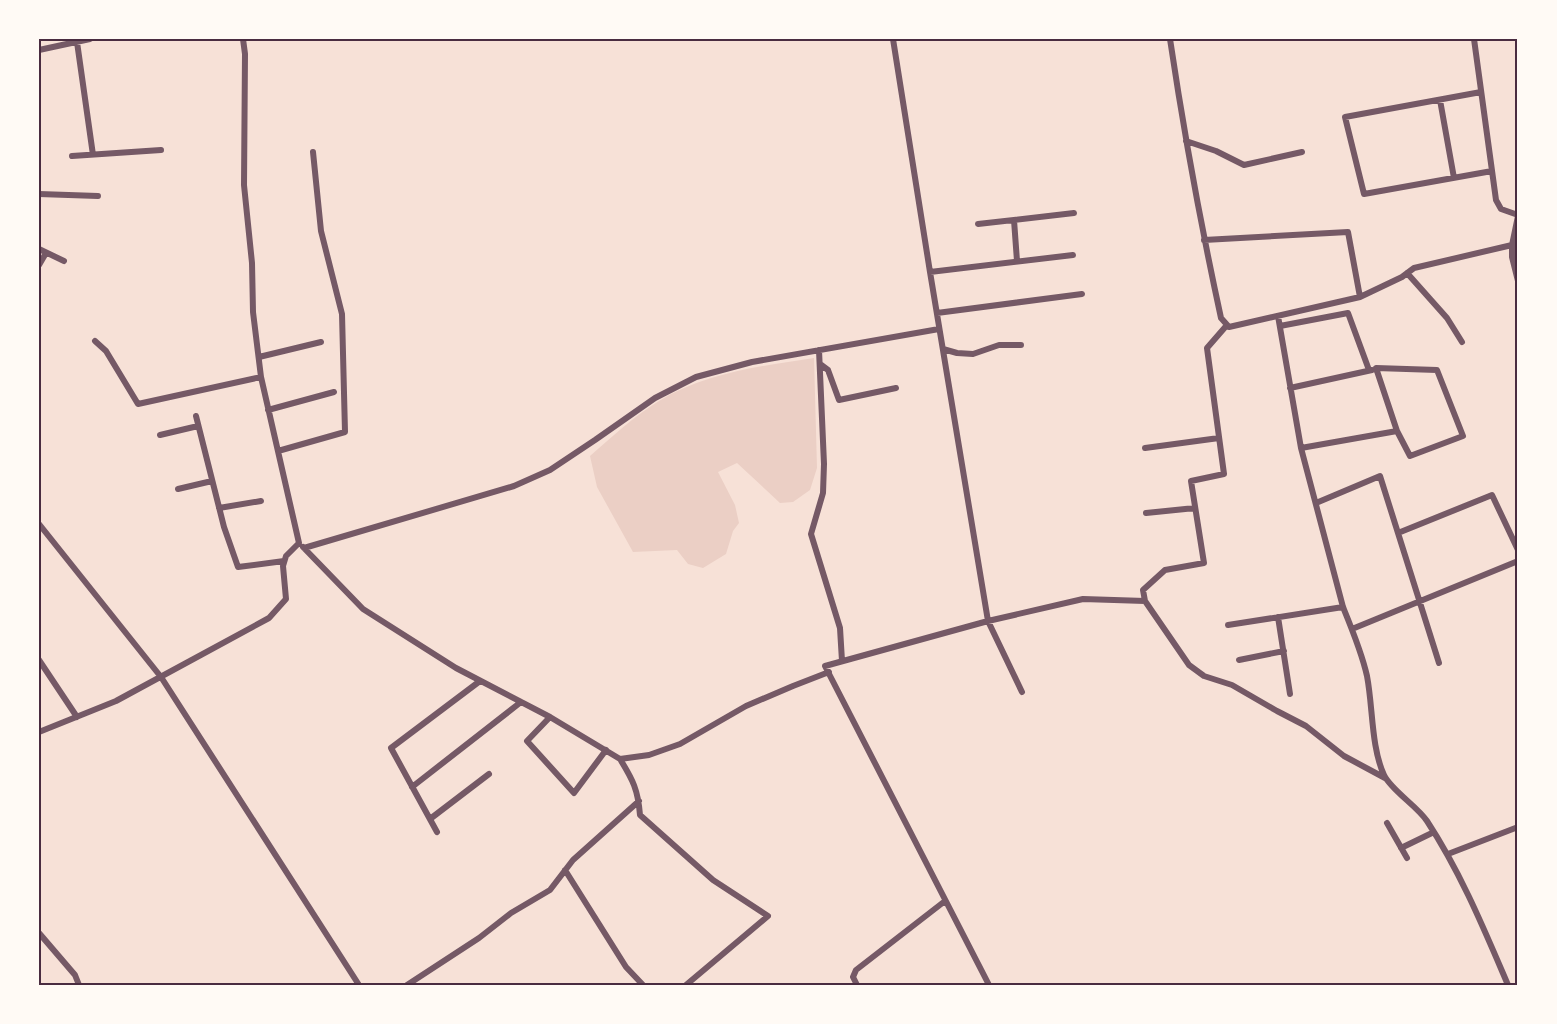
<svg xmlns="http://www.w3.org/2000/svg" width="1557" height="1024" viewBox="0 0 1557 1024" font-family="Helvetica,sans-serif">
<rect width="100%" height="100%" fill="#f7e1d7"/>
<path fill="#ebcfc5" d="M814,358L817,468L810,490L793,502L780,503L737,463L718,472L735,505L739,523L733,531L726,554L703,568L688,564L677,550L633,552L597,487L590,456C612,437 634,416 659,401C705,373 761,366 814,358Z"/>
<g fill="none" stroke-linecap="round" stroke-linejoin="round">
<path stroke="#755966" stroke-width="6" d="M893,39L930,272L988,621L825,666L989,985
M1170,39C1184,133 1201,226 1221,318L1229,327L1360,297L1402,277L1414,268L1512,245
M1474,39L1496,200L1501,209L1518,215
M77,42L93,155
M39,50L90,39
M1481,92L1345,117L1364,194L1492,171
M1440,100L1454,178
M1186,141L1216,151L1244,165L1302,152
M72,156L161,150
M39,194L98,196
M1518,216L1512,245V257L1518,281
M1014,220L1017,261
M978,224L1074,213
M1204,240L1348,232L1360,297
M39,249L64,261
M39,265L46,253
M930,272L1073,255
M1407,273L1447,318L1462,342
M937,313L1082,294
M1278,316L1301,448L1343,607C1352,629 1362,653 1367,676C1373,707 1371,747 1384,775C1391,790 1417,806 1427,821C1461,873 1484,929 1508,985
M1280,326L1348,313L1369,370
M95,341L106,351L138,404L261,377
M943,349L957,353L973,354L999,345H1021
M819,350L824,464L823,493L811,534L840,628L842,661
M259,357L321,342
M820,364L828,370L839,400L896,388
M1376,368L1437,370L1463,436L1410,456L1397,431Z
M1290,388L1372,370
M268,410L334,392
M196,416L224,527L238,567L284,561
M160,435L198,426
M1145,448L1219,438
M1301,448L1397,431
M278,451L345,432L342,314L321,231L313,152
M178,489L212,481
M1316,503L1380,476L1439,663
M219,508L261,501
M1146,513L1195,508
M39,524L161,677L359,985
M1398,533L1492,495L1518,550
M303,547L363,609L456,668L550,717L620,759L649,755L680,744L746,706L793,686L829,672
M304,548L514,486L550,470L595,440L655,398L696,377L752,362L939,329
M1145,601L1143,590L1165,570L1204,563L1191,481L1224,474L1207,348L1227,325
M1278,617L1290,694
M1228,625L1343,607
M1352,629L1518,561
M39,660L77,717
M1239,660L1284,651
M1022,692L988,621L1083,599L1145,601L1189,665L1204,676L1232,685L1277,711L1306,726L1344,756L1385,778
M550,717L527,741L574,793L606,750
M39,732L116,701L269,618L286,599L283,566L286,556L299,543L261,377L253,312L252,263L244,185L245,54L243,39
M620,759C633,780 638,790 640,815L713,880L768,916L686,985
M412,787L521,702
M430,819L489,774
M1387,823L1407,858
M437,832L391,748L480,681
M1401,848L1434,832
M1448,854L1518,827
M565,870L626,967L643,985
M39,933L75,975L79,985
M407,985L479,938L511,913L550,890L573,860L639,801
M857,985L853,977L856,970L945,901"/>
</g>
<rect width="1557" height="1024" fill="none" stroke="#fffaf5" stroke-width="81"/>
<rect x="40" y="40" width="1476" height="944" fill="none" stroke="#4a2c40" stroke-width="2"/>
</svg>
